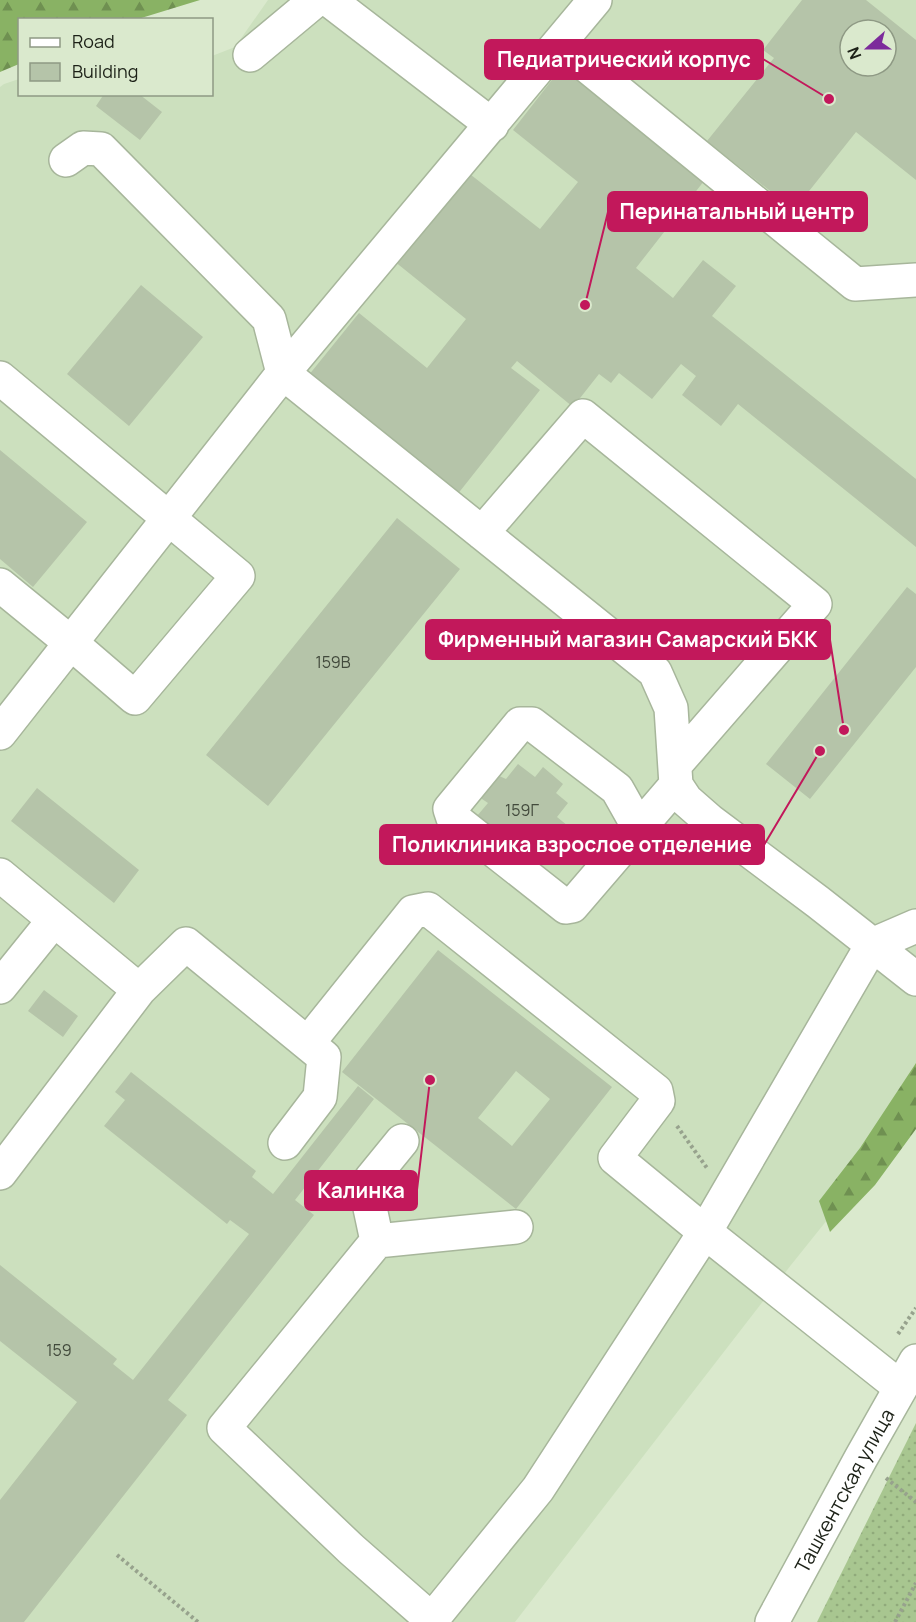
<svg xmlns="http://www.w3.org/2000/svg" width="916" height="1622" viewBox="0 0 916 1622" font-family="Manrope,sans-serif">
<defs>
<pattern id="grass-dots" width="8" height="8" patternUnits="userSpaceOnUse" patternTransform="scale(1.5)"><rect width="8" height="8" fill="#a8c690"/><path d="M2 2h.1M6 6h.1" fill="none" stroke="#90aa7b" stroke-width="1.8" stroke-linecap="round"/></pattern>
<pattern id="forest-firs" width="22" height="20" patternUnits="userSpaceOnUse" patternTransform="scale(1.5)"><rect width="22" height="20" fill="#89b264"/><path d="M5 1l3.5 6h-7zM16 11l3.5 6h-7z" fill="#6f9051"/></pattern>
</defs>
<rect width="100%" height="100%" fill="#dae9cd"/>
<path fill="#cce0be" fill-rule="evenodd" d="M268,0H916V1109L791,1265L515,1622H0V87L4,84L19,79L20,94H212V56L235,47ZM850,30H886V66H850Z"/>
<path fill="url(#grass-dots)" d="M916,1423V1622H817Z"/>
<path fill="url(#forest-firs)" d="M0,0H200L138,19L20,20L19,64L0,72Z
M916,1063V1129L875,1185L830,1232L819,1201L860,1148Z"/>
<path fill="#b5c4a9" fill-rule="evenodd" d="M802,0H866L916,40V180L856,132L794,210L707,141L774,58L763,50ZM850,30H886V66H850Z
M562,67L704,181L636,268L673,298L703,260L736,286L712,316L916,479V547L738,404L721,426L682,395L696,376L681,364L652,399L619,373L611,383L599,374L573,407L517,361L511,368L540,390L453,500L304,381L359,313L427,368L466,319L394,261L466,171L540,229L578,182L513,130Z
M104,94H139L162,112L140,140L96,106Z
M141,285L203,337L129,426L67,374Z
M0,450L87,522L33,587L0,559Z
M397,518L460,569L268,806L206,755Z
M907,587L916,594V667L810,799L766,764Z
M518,764L535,777L543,767L563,784L556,793L568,803L557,817L584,839L565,863L537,840L525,856L477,816L488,803L482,799L481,793L497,775L506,779Z
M37,788L139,870L114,903L11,821Z
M438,950L612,1087L516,1209L342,1072ZM516,1071L550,1099L512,1146L478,1118Z
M44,990L78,1016L63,1037L28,1011Z
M131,1072L256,1171L252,1177L273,1194L358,1086L374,1099L295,1200L314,1215L168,1400L187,1415L24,1622H0V1500L77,1402L0,1341V1265L117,1359L113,1364L133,1380L249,1234L230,1220L227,1224L104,1126L125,1100L115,1092Z"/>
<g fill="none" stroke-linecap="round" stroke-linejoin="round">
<g stroke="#a7b69b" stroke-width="36">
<path id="minor" d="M329,0L492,125
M560,44L855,284L916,280
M250,55L316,0
M66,160L83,148L101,149L269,319L283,373L655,672L671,708L676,785L686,800L710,821L818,902L916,979
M0,378L238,576L135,698L71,643L0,585
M482,533L583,416L815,604L675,765
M0,733L283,373L595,0
M639,828L617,789L532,724H520L450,809L453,818L566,907L572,906L676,785
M0,875L139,990L0,1173
M0,987L54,920
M139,990L186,944L324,1057L320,1097L285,1143
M308,1043L413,912L428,909L656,1091L658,1101L615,1158L705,1232L900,1387
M377,1241L370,1208L371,1179L402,1141
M432,1620L351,1549L224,1428L377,1241L516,1227
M430,1622L538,1489L705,1232L872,945L916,926"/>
</g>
<g stroke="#a7b69b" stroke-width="36">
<g id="major">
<path id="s1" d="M772,1622L861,1458L916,1361"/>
</g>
</g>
<path stroke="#97a28d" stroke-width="4" stroke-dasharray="3 3" stroke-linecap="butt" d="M677,1126L707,1168
M898,1334L916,1308
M886,1478L916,1502
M117,1555L198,1622
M895,1622L916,1583"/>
<use href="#minor" stroke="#fff" stroke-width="33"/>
<use href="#major" stroke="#fff" stroke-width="33"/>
</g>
<g text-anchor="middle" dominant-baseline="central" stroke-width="6" stroke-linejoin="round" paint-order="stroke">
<g font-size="16" fill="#424a3c">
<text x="333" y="662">159В</text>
<text x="522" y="810">159Г</text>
<text x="59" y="1350">159</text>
</g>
<g font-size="20" fill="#1c2117" stroke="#dae9cd">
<text stroke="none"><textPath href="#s1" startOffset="150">Ташкентская улица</textPath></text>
</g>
</g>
<path fill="none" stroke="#c2185b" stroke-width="2" d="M829 99L763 59M585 305L608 212M844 730L830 640M820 751L764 845M430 1080L417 1190"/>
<g fill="#c2185b" stroke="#dae9cd" stroke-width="2">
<circle cx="829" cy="99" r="6"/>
<circle cx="585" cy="305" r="6"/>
<circle cx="844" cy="730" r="6"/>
<circle cx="820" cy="751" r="6"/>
<circle cx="430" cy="1080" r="6"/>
</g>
<g fill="#c2185b" stroke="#c2185b" stroke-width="2">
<rect x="485" y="40" width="278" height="39" rx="6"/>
<rect x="608" y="192" width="259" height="39" rx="6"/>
<rect x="426" y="620" width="404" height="39" rx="6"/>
<rect x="380" y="825" width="384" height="39" rx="6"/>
<rect x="305" y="1171" width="112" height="39" rx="6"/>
</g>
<g font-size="21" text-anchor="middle" font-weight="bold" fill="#fff">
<text x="624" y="67">Педиатрический корпус</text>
<text x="737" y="219">Перинатальный центр</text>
<text x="628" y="647">Фирменный магазин Самарский БКК</text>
<text x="572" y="852">Поликлиника взрослое отделение</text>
<text x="361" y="1198">Калинка</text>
</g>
<rect x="18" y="18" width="195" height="78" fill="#dae9cd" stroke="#8e9984" stroke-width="1.5"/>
<rect x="30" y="38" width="30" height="9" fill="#ffffff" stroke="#8e9984" stroke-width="1.5"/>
<text x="72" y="48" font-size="18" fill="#1c2117">Road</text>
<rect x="30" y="63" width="30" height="18" fill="#b5c4a9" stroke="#8e9984" stroke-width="1.5"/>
<text x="72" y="78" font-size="18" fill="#1c2117">Building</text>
<g transform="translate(868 48) rotate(249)"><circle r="28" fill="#dae9cd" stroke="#8e9984" stroke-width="1.5"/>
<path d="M0-4.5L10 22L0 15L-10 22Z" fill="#7c2b9b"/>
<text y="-9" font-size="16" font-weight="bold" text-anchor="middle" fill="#1c2117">N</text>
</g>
</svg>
